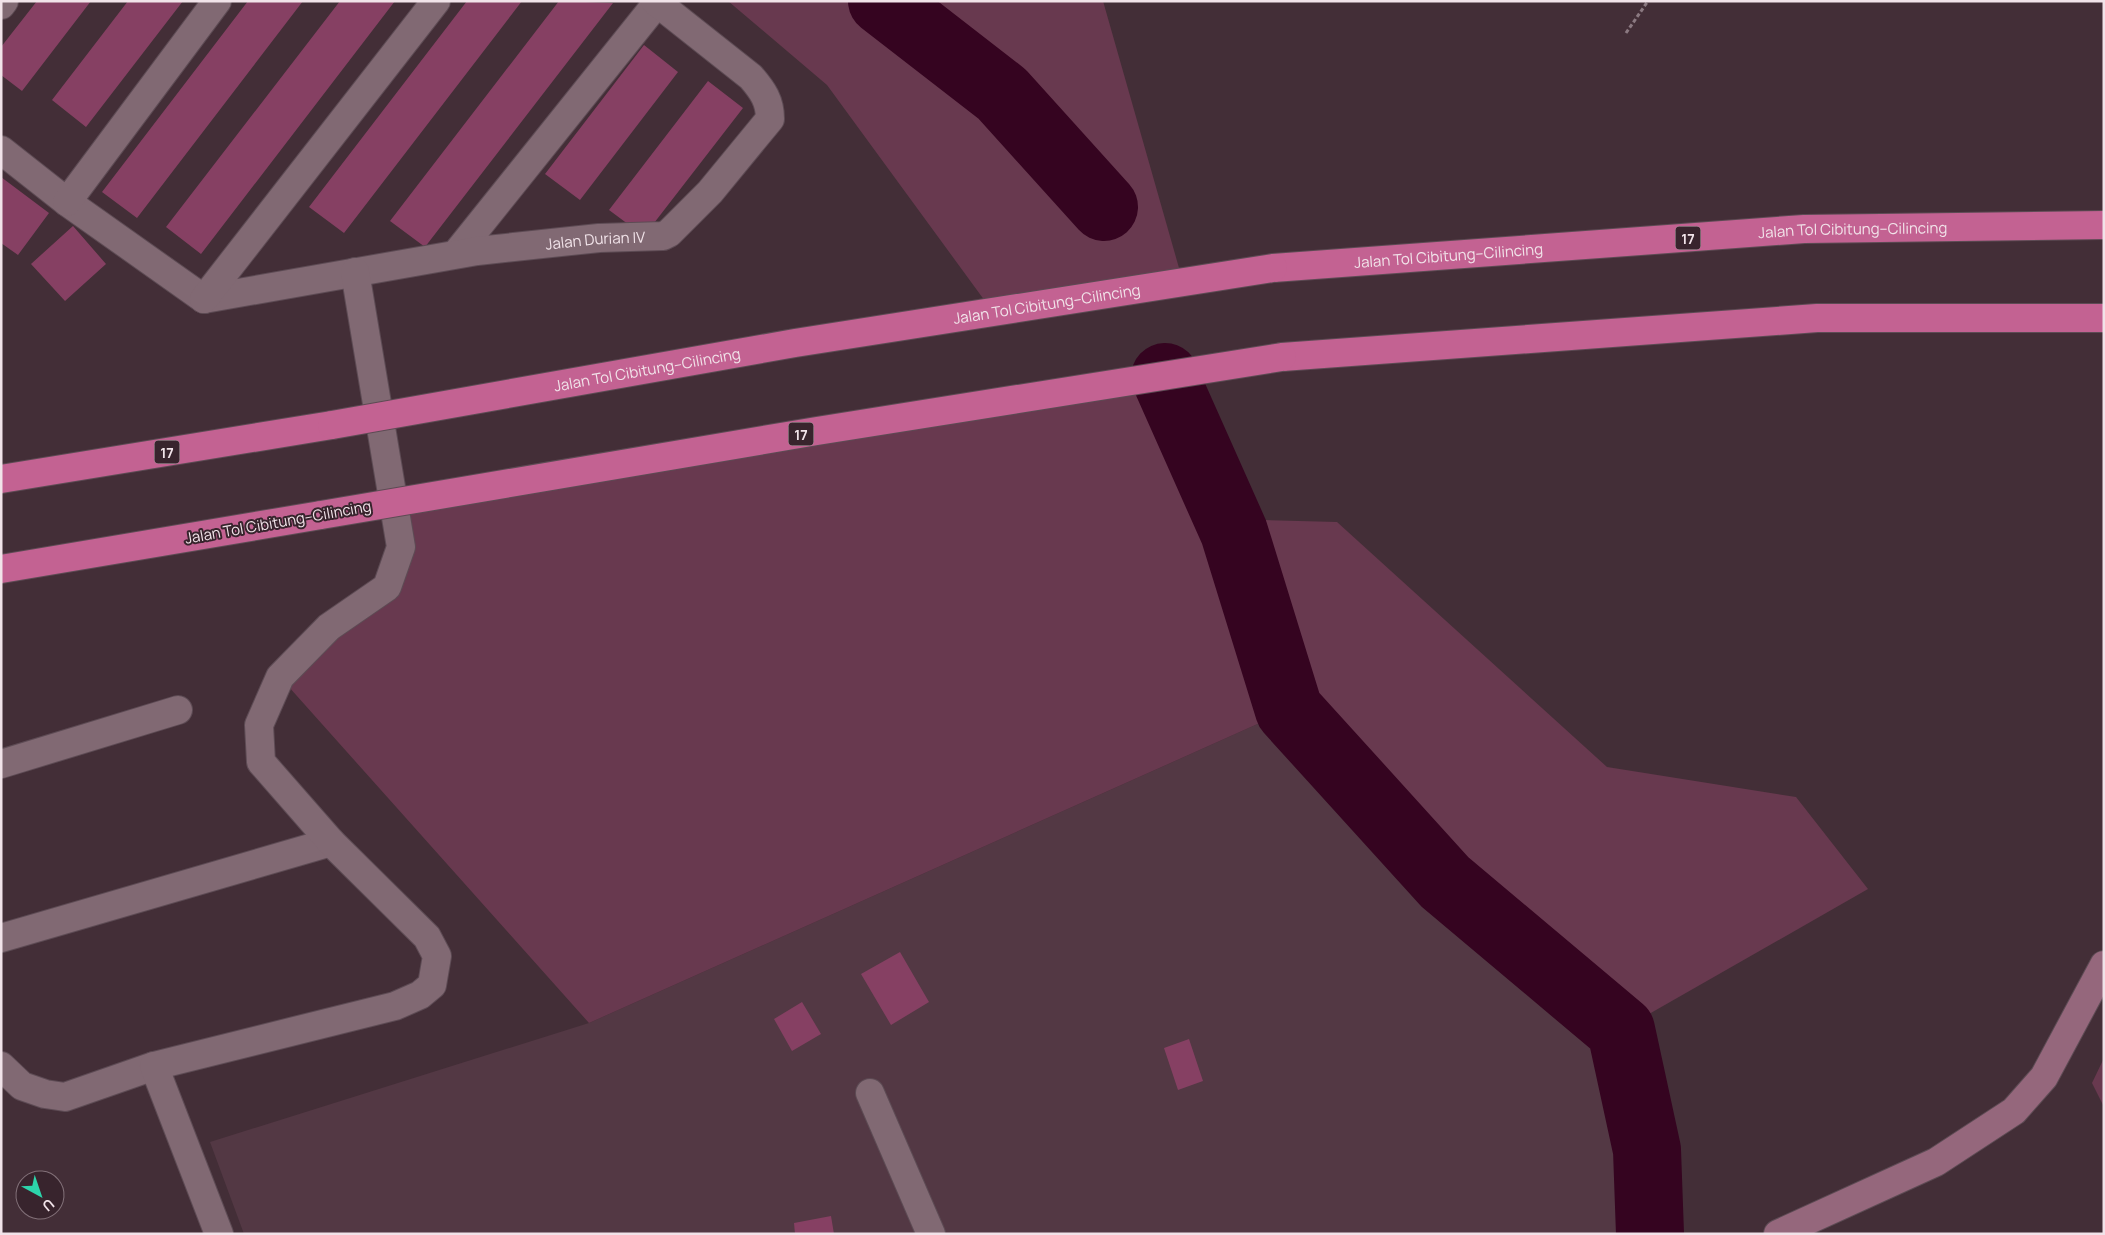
<svg xmlns="http://www.w3.org/2000/svg" width="2105" height="1235" viewBox="0 0 2105 1235" font-family="Manrope,sans-serif">
<rect width="100%" height="100%" fill="#432e37"/>
<path fill="#533844" d="M1289,710L1445,882L1621,1030L1648,1160L1650,1234H244L210,1142L589,1023Z"/>
<path fill="#68394f" d="M728,1H1103L1183,282L993,312L827,85Z
M1165,377L1228,519L1337,522L1607,767L1796,797L1868,889L1621,1030L1445,882L1289,710L589,1023L280,677L387,587L398,502Z
M2104,1058V1107L2092,1083Z"/>
<g fill="none" stroke-linecap="round" stroke-linejoin="round">
<path stroke="#350420" stroke-width="68" d="M882,1L1002,94L1104,207
M1165,377L1234,532L1289,710L1445,882L1621,1030L1647,1150L1650,1234"/>
</g>
<path fill="#864063" d="M37,1H91L22,91L1,75V47Z
M128,1H183L86,127L52,100Z
M248,1H303L137,218L102,192Z
M340,1H395L201,254L166,227Z
M467,1H522L344,233L309,207Z
M559,1L613,3L425,247L390,221Z
M644,45L678,72L580,200L545,174Z
M708,81L743,108L644,236L609,210Z
M1,177L49,213L18,255L1,243Z
M73,226L106,264L65,301L31,264Z
M900,952L929,1002L891,1025L861,974Z
M802,1002L821,1034L792,1051L774,1019Z
M1189,1039L1203,1081L1178,1090L1164,1048Z
M831,1216L834,1234H795L794,1223Z"/>
<g fill="none" stroke-linecap="round" stroke-linejoin="round">
<g stroke="#5d4b54" stroke-width="30">
<g id="street">
<path d="M1,5L4,1"/>
<path d="M1,150L67,202L204,299"/>
<path d="M67,202L217,1"/>
<path d="M456,254L657,3"/>
<path id="s1" d="M204,299L477,251L599,238L663,236L669,233L710,192L770,119C770,101 763,91 751,77L655,1"/>
<path d="M204,299L436,1"/>
<path d="M1,764L178,710"/>
<path d="M1,938L331,842"/>
<path d="M1,1066L22,1086L45,1094L65,1097L154,1066"/>
<path d="M870,1093L931,1234"/>
<path d="M219,1234L154,1066L395,1006L420,995L432,985L437,956L427,937L331,842L261,762L259,725L280,677L329,627L387,587L401,547L355,272"/>
</g>
</g>
<g stroke="#5d4b54" stroke-width="30">
<path id="secondary" d="M1778,1234L1936,1162L2014,1111L2044,1077L2104,965"/>
</g>
<g stroke="#5d4b54" stroke-width="30">
<g id="highway">
<path id="s2" d="M1273,268L1804,229L2104,225"/>
<path d="M1282,357L1817,318H2104"/>
<path d="M1,479L332,425"/>
<path d="M1,569L321,515"/>
</g>
</g>
<path stroke="#8b7981" stroke-width="3" stroke-dasharray="4 2.5" stroke-linecap="butt" d="M1626,33L1648,1"/>
<use href="#street" stroke="#816973" stroke-width="28"/>
<use href="#secondary" stroke="#95677c" stroke-width="28"/>
<use href="#highway" stroke="#c36292" stroke-width="28"/>
<g stroke="#5d4b54" stroke-width="30" stroke-linecap="butt">
<g id="highway-bridge">
<path id="s3" d="M332,425L795,343L1273,268"/>
<path d="M321,515L817,431L1282,357"/>
</g>
</g>
<use href="#highway-bridge" stroke="#c36292" stroke-width="28"/>
</g>
<g text-anchor="middle" dominant-baseline="central" stroke-width="4" stroke-linejoin="round" paint-order="stroke">
<g fill="#38242d" stroke="#baaab1" stroke-width="1">
<rect x="1675.5" y="226.5" width="25" height="23" rx="4"/>
<rect x="788.5" y="422.5" width="25" height="23" rx="4"/>
<rect x="154.5" y="440.5" width="25" height="23" rx="4"/>
</g>
<g font-size="14" font-weight="bold" fill="#f1e3e9">
<text x="1688" y="238">17</text>
<text x="801" y="434">17</text>
<text x="167" y="452">17</text>
</g>
<g font-size="15" fill="#f1e3e9" stroke="#38242d">
<text stroke="none"><textPath href="#s2" startOffset="581">Jalan Tol Cibitung–Cilincing</textPath></text>
<text stroke="none"><textPath href="#s1" startOffset="396">Jalan Durian IV</textPath></text>
<text stroke="none"><textPath href="#s2" startOffset="176">Jalan Tol Cibitung–Cilincing</textPath></text>
<text stroke="none"><textPath href="#s3" startOffset="725">Jalan Tol Cibitung–Cilincing</textPath></text>
<text stroke="none"><textPath href="#s3" startOffset="320">Jalan Tol Cibitung–Cilincing</textPath></text>
<text transform="translate(278 522) rotate(-10)">Jalan Tol Cibitung–Cilincing</text>
</g>
</g>
<rect width="2105" height="1235" fill="none" stroke="#f1e3e9" stroke-width="5"/>
<g transform="translate(40 1195) rotate(140)"><circle r="24" fill="#38242d" stroke="#827078"/>
<path d="M0-4L9 19L0 12L-9 19Z" fill="#2dd4ab"/>
<text y="-8" font-size="14" font-weight="bold" text-anchor="middle" fill="#f1e3e9">U</text>
</g>
</svg>
